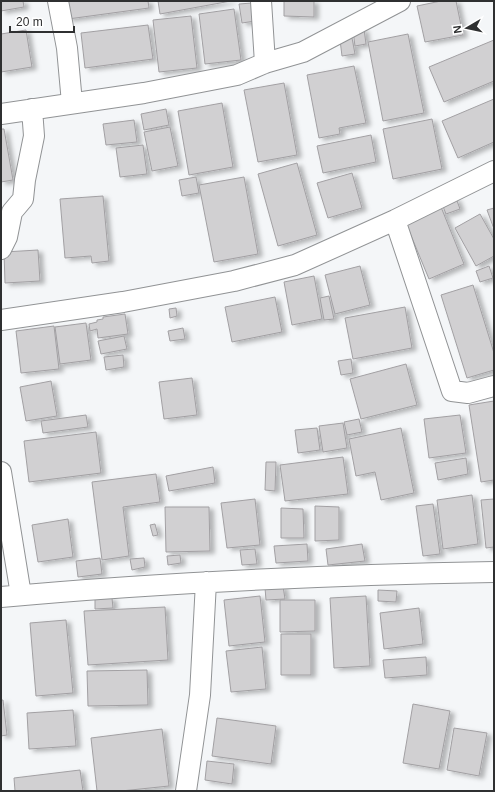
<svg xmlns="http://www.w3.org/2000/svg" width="495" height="792" viewBox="0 0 495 792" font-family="Helvetica,sans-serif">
<defs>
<filter id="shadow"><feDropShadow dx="4.5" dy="2.5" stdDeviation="2" flood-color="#0004"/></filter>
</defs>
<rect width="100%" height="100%" fill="#f4f6f8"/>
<path fill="#d1d0d2" stroke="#a2a0a3" filter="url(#shadow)" d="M1,1H23L24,7L1,11Z
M66,1H148L149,8L68,19Z
M158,1H231L160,14Z
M284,1H314V17L284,16Z
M441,1H456L463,35L425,42L417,6Z
M252,3L255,21L242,23L239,4Z
M234,9L241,60L205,64L199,14Z
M191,16L197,68L159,72L153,20Z
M148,25L153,59L85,68L81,33Z
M364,29L366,44L355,46L353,31Z
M26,30L32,67L1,72V34Z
M408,34L424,113L383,121L368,42Z
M352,38L355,54L342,56L340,40Z
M494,40V81L444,102L429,67Z
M354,66L366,123L339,128L340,134L319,138L307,75Z
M284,83L297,155L258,162L244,90Z
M494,99V142L458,158L442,121Z
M222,103L233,167L189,175L178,111Z
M166,109L169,125L144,130L141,114Z
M432,119L442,169L393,179L383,129Z
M134,120L137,142L106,145L103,124Z
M170,127L178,166L152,171L144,132Z
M1,129H4L13,180L1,182Z
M371,135L376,162L323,173L317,146Z
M143,145L147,174L120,177L116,148Z
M297,163L317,235L278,246L258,174Z
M352,173L362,208L328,218L317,183Z
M196,177L199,193L182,196L179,180Z
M244,177L258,254L214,262L199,185Z
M103,196L109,261L92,263L91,256L65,258L60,199Z
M456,198L460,209L446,214L442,204Z
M441,207L464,264L429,279L405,221Z
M494,208V229L487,210Z
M480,214L494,239V256L476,266L455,228Z
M38,250L40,281L5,283L4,252Z
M360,266L370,305L335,314L325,275Z
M489,266L493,278L480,282L476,271Z
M314,276L322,319L292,325L284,282Z
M473,285L494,353V370L467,378L441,295Z
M329,296L334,319L324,320L320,298Z
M275,297L282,332L232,342L225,307Z
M405,307L412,348L353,359L345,318Z
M176,308L177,316L170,318L169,309Z
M125,314L128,334L98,338L97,329L90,331L89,324L97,322V320L103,319V317Z
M86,323L91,360L60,364L55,327Z
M54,326L59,369L21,373L16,331Z
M183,328L185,339L170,341L168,331Z
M124,336L127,349L101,354L98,341Z
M123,355L124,367L106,370L104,357Z
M351,359L353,373L341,375L338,361Z
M406,364L417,405L361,419L350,379Z
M192,378L197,415L164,419L159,382Z
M51,381L57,416L26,421L20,387Z
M494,401V480L481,482L469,405Z
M86,415L88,427L43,433L41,421Z
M460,415L466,453L429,458L424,419Z
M359,419L362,432L347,435L344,422Z
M343,423L347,448L323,452L319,426Z
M317,428L320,450L298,453L295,430Z
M401,428L414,493L381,500L375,472L356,476L349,439Z
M96,432L101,473L29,482L24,441Z
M343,457L348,494L285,501L280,465Z
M466,458L468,474L438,480L435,463Z
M266,462H276L275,491L265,490Z
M213,467L215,483L169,491L166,476Z
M156,474L160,502L123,507L129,556L102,560L92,482Z
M472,495L478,544L443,549L437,500Z
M255,499L260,545L227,548L221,503Z
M494,499V547L486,548L481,500Z
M433,504L440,554L423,556L416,506Z
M315,506L339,507V540L315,541Z
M165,507H209L210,551L166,552Z
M281,508L303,509L304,538H281Z
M68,519L73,557L38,562L32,525Z
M155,524L158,535L153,536L150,525Z
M307,544L308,561L276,563L274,546Z
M362,544L365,561L328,565L326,549Z
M255,549L257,564L242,565L240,550Z
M180,555L181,563L168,565L167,556Z
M100,558L102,574L78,577L76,561Z
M144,558L145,567L132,570L130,559Z
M283,586L285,599L266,600L265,588Z
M378,590L397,591L396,602L378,601Z
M260,596L265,642L229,646L224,600Z
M366,596L370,666L334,668L330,598Z
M112,598L113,608L95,609V599Z
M280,600H315V631L280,632Z
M165,607L168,660L88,665L84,611Z
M419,608L423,644L384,649L380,613Z
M66,620L73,693L36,696L30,623Z
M281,634H311V675H281Z
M262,647L266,689L231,692L226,651Z
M426,657L427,675L385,678L383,660Z
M147,670L148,705L88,706L87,671Z
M1,700H3L7,735L1,736Z
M413,704L450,711L439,769L403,763Z
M73,710L76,746L29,749L27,713Z
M217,718L276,726L271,764L212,756Z
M454,728L487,733L479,776L447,770Z
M162,729L169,786L121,791H97L91,738Z
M207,761L234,764L232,784L205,780Z
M80,770L83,791H15L14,778Z"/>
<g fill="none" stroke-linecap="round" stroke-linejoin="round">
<g stroke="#919395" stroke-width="22">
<path id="street" d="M58,1L67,48L72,103
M261,1L265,63
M1,114L144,93L237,75L265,63L303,52L400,1
M395,220L452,391L468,393L494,386
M1,249L7,237L12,212L23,199L25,180L34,136L32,109
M1,320L123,302L234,281L295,265L395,220L494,171
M1,472L21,595
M1,597C165,582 330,575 494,572
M186,791L200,695L206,582"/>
</g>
<use href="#street" stroke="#fff" stroke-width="20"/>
</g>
<rect width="495" height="792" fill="none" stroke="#2f3031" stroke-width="4"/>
<g transform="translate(467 28) rotate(261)" stroke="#ffffff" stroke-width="3" paint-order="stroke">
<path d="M0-3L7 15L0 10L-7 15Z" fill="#2f3031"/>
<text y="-6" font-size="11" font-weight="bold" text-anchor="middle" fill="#2f3031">N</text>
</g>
<path d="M10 26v6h64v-6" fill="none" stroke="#2f3031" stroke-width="2"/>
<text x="16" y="26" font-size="12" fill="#2f3031" stroke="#ffffff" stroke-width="3" paint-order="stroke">20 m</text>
</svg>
